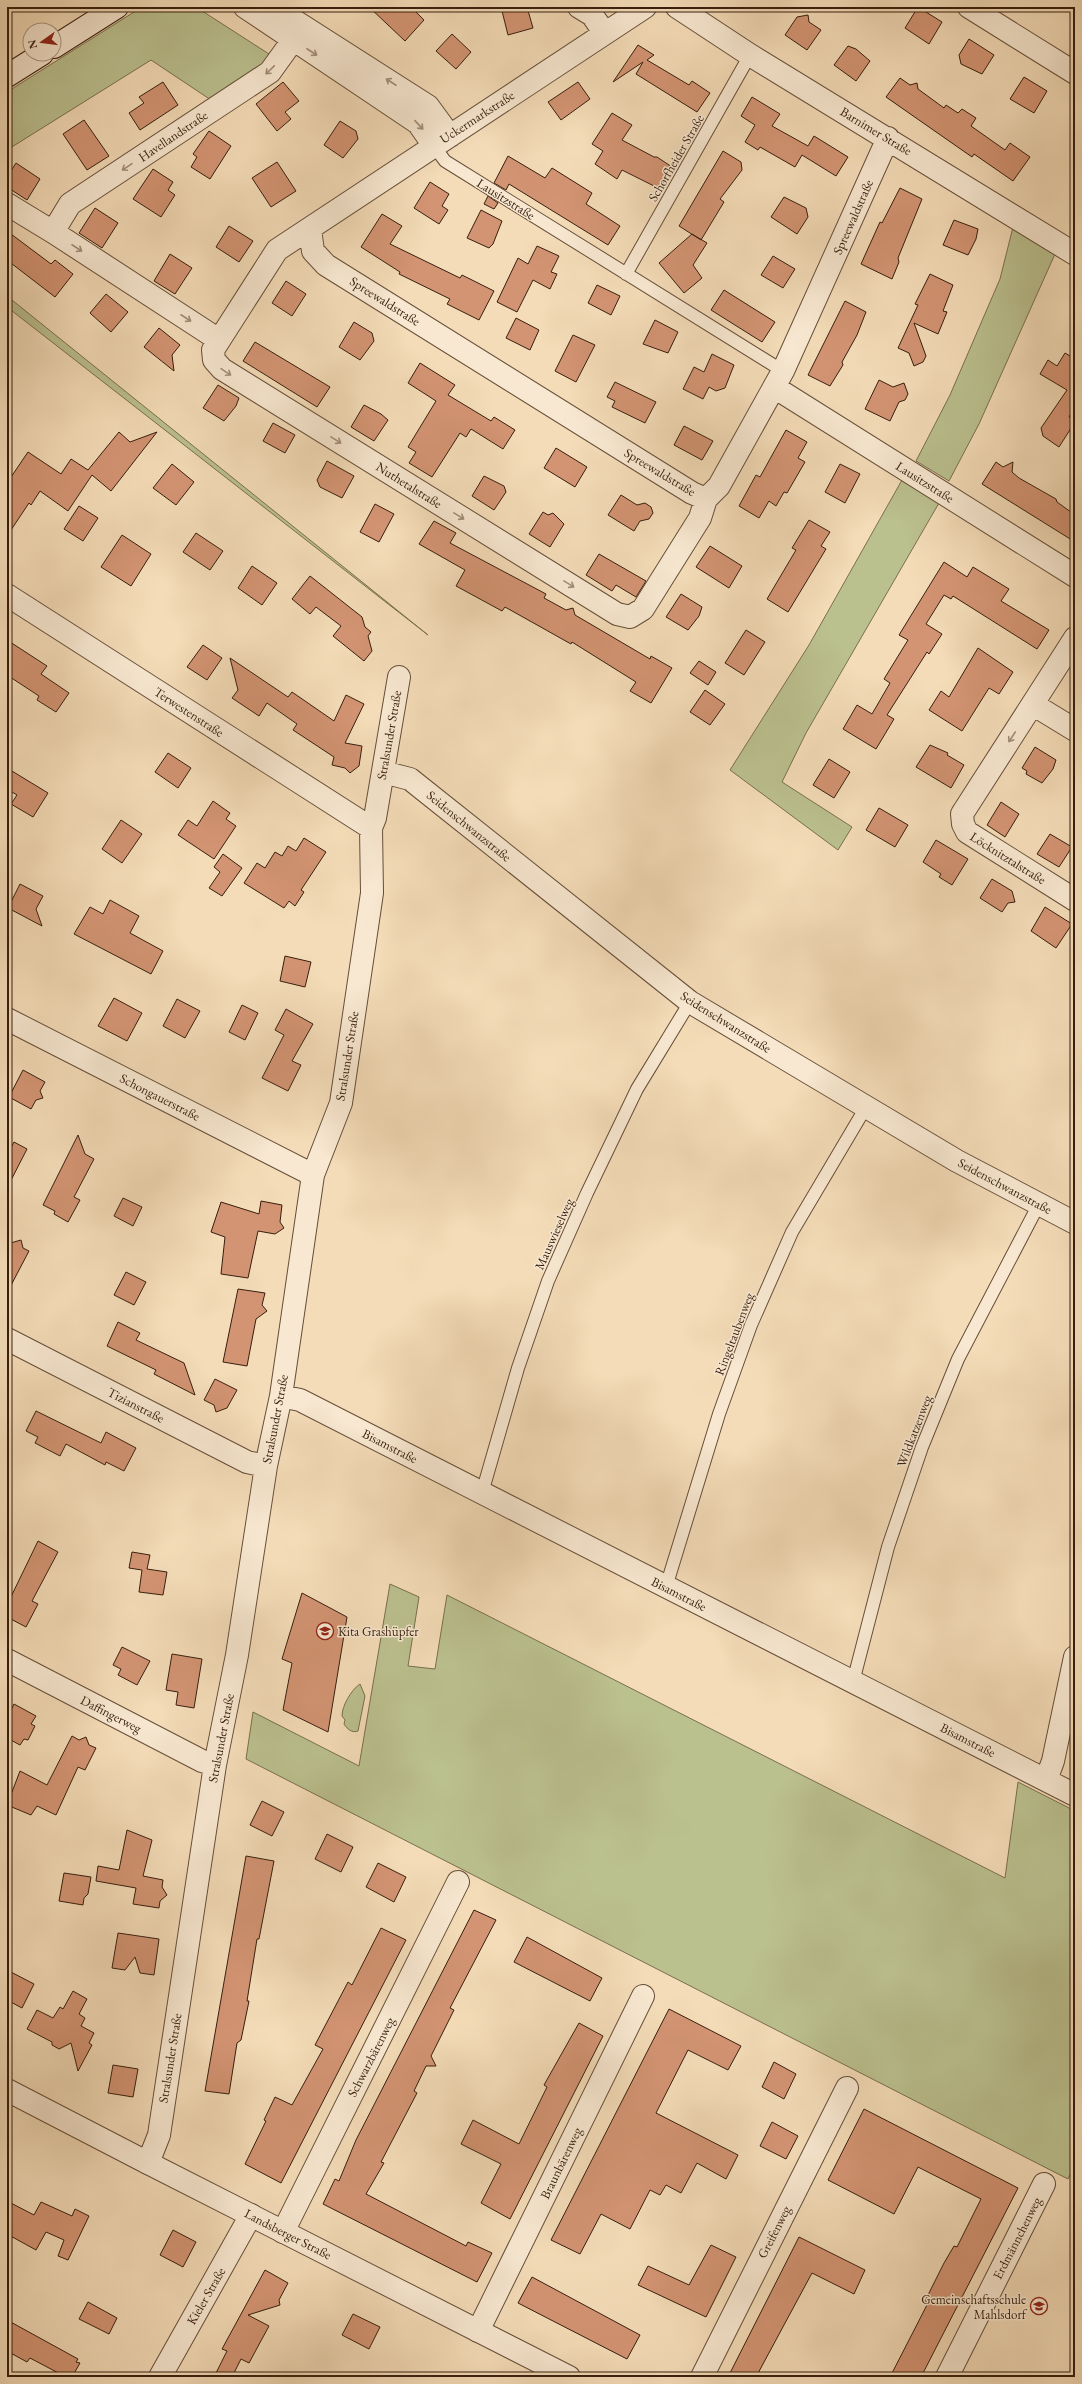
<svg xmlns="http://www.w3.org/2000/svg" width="1082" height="2384" viewBox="0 0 1082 2384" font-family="'EB Garamond',serif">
<rect width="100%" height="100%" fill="#f4dcb8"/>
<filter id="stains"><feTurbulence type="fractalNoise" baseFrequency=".005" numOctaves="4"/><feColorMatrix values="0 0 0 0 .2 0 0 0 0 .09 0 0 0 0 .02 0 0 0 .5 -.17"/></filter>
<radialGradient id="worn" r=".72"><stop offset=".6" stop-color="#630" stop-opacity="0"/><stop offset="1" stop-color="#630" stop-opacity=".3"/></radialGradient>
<path fill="#bbc08f" stroke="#796f4e" d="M142,7H196L269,54L262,69L214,102L151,60L7,150V92Z
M1013,227L1055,254L979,424L949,481L916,461L950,395L1000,279Z
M7,296L428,635L7,307Z
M902,480L939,503L806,733L782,782L852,827L838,850L730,770L809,645Z
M390,1584L419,1597L408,1666L435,1669L447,1595L1005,1878L1018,1782L1075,1811V2165L1068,2179L246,1759L253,1712L359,1766Z
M360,1684L365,1696L358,1731C352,1733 348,1730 344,1724L345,1720L342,1716C342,1706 351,1690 360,1684Z"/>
<path fill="#d39473" stroke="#371e0e" d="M369,7H411L424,20L405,41Z
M501,7H527L533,28L508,35Z
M918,7L942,22L929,44L905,28Z
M808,15L809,22L821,30L807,50L785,35L797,17Z
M452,34L471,52L456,69L436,51Z
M969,39L994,55L982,74L961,64L959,55Z
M638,45L654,55L647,60L689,85L692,81L710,93L697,112L636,74L643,62L613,82Z
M848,46L856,49L870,61L856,81L834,65Z
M1024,77L1047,91L1034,113L1010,99Z
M900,78L910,85L917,83L918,89L944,108L946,105L958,113L962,109L976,118L971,126L1005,150L1010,143L1030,157L1013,181L974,154L972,157L886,97Z
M163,82L178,105L140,130L129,113L144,103L139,97Z
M283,82L299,101L285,112L291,119L277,131L256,104Z
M578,82L590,99L561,120L548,102Z
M752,97L780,114L772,126L808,146L814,136L848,157L836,176L802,155L795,167L760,147L758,150L745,142L755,125L741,116Z
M612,113L632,125L622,140L654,157H657L672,167L660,189L622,170L617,179L595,164L603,151L592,144Z
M84,120L109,156L87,170L63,134Z
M340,121L356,131L358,139L343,158L324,145Z
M209,131L231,146L210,179L191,167L197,157L193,154Z
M723,151L741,162L742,170L720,199L724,202L701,240L679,226Z
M508,156L545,178L552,168L592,193L586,204L620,226L608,245L509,184L506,190L494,183Z
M277,162L296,191L271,207L252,178Z
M16,163L40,179L27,200L7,187V177Z
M153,169L173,182L168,190L175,195L161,217L133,199Z
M430,182L449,194L442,206L448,210L439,224L414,208Z
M900,188L922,199L898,258L899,262L892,279L861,264L880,222L882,223Z
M488,196L498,203L494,209L484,204Z
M784,197L806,208L808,217L797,234L771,217Z
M95,208L118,223L102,248L79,233Z
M481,210L502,221L493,244L489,248L467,238Z
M382,214L402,226L390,244L460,278L462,275L494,291L479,320L447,304L450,299L399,274L400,272L361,247Z
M954,220L978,229L976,239L968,255L943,245Z
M229,226L253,241L239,262L216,247Z
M7,231L51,264L55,260L73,274L55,297L7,260Z
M692,234L707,243L693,265L702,278L684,293L659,263Z
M537,246L559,256L551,272L557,274L550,289L533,280L517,312L497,302L518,258L528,264Z
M170,254L192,268L175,294L154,281Z
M773,256L795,269L783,288L761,275Z
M930,274L953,285L943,311L947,312L938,334L914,323L926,356L923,362L914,366L909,353L898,348L918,305L915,304Z
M286,281L306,294L292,316L272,303Z
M597,285L620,296L611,315L588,303Z
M724,290L775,322L762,342L711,310Z
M106,294L128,312L111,332L90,313Z
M845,301L866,312L857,335L842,362L843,365L830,386L808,375Z
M516,318L539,330L530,350L506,338Z
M655,320L678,332L668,353L643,344Z
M354,322L372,333L374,341L360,360L339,347Z
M159,328L180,345L172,355L174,371L144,347Z
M573,335L595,345L576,382L555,371Z
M255,342L330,387L317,407L243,361Z
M1065,353L1075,359V407L1069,417L1075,422L1059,447L1043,436L1041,428L1067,390L1040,374L1048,360L1057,366Z
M712,354L734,365L725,388L716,391L709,387L703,399L683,389L694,367L704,372Z
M420,363L455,385L448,395L491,421L494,417L515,430L503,449L471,429L466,437L460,433L432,477L409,463L416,452L408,447L436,401L408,383Z
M879,380L893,387L904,383L908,394L905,400L899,402L890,421L865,409Z
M615,382L656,402L645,423L612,407L615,401L607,397Z
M218,385L239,398L236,406L224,421L203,408Z
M364,405L381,414L388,420L374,441L351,427Z
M273,423L295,435L285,453L263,441Z
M684,426L713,441L702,460L674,445Z
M786,430L807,442L798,458L805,462L787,493L784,492L776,506L769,501L759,518L739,506L756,475L760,477Z
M119,432L130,442L157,432L111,491L92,475L68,511L40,491L31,505L29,503L7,536V483L28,452L61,474L71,459L88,470Z
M556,448L587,467L575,487L544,468Z
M327,461L354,476L342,498L320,487L317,480Z
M996,462L1003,467L1013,462L1012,472L1019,478L1056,499L1057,502L1075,515V542L982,484Z
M172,464L194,482L176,505L153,488Z
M840,464L860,474L845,503L825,492Z
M484,476L504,486L506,492L494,510L472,496Z
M621,495L637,505L645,503L651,507L653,513L649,519L640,521L634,531L608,515Z
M375,504L394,514L379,542L360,532Z
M79,506L98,518L83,541L64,529Z
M543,512L548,515L553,513L564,524L550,547L529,534Z
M809,520L830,532L821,546L826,549L788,612L767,599L796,550L792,548Z
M434,521L456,533L450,543L546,594L544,598L566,610L573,608L575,615L650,659L651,656L672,668L651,703L630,691L636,682L572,642L571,644L505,607L502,611L456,586L465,570L419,544Z
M196,533L223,551L210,570L183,552Z
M122,535L151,554L131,586L101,567Z
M710,546L742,566L729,588L696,567Z
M599,554L646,581L636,597L616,585L612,591L586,575Z
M944,562L967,577L973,567L1009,589L1001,601L1049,630L1037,649L953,596L951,599L944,595L926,624L942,634L929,654L927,652L887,715L894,719L876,749L843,729L857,705L872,714L890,683L884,679L908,640L899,635Z
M252,566L277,583L262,605L238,588Z
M310,576L362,617L365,627L371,632L368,636L372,651L364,661L333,636L341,626L316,607L310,614L292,599Z
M681,594L702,607L699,616L688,630L666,617Z
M746,630L765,642L744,675L725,663Z
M7,640L47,666L41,674L69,693L56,712L37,700L39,696L7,675Z
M203,645L222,658L207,680L187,667Z
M978,648L1013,672L999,694L989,688L962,731L929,710L941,691L949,697Z
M230,658L288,697L292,692L334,721L346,695L364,704L345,743L362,746L359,766L350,773L345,768L332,765L334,757L293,730L297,724L267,703L259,716L232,698L238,690Z
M699,661L716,672L708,685L690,673Z
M705,690L725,704L710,725L690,712Z
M930,745L948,753L947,755L964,765L951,788L916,767Z
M1035,747L1056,760L1053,769L1042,783L1026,774L1027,771L1022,768Z
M168,753L191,768L178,788L155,772Z
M829,759L850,772L834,798L813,785Z
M7,768L48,793L33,817L11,804L17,795L7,789Z
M213,801L230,813L226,819L236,826L214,859L178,835L188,820L197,826Z
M1001,802L1019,814L1005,837L987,825Z
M879,808L908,825L895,847L866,830Z
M121,820L142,834L122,863L102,849Z
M1050,834L1072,847L1059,867L1037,854Z
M304,838L326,852L301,890L304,892L295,906L289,901L284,908L244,883L257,863L265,868L275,852L282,856L288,846L296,851Z
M936,840L968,859L952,885L939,877L941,874L923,862Z
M223,854L242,868L222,896L209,888L220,872L214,867Z
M992,879L1012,891L1015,902L1008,903L1002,912L980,898Z
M20,884L43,896L36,909L42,926L8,908Z
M110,900L139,916L130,933L163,951L151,974L74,934L90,907L103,914Z
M1045,907L1072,924L1056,948L1031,931Z
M285,956L311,962L305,987L280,981Z
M114,998L142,1013L127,1041L98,1026Z
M177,999L200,1011L185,1038L163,1026Z
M242,1005L258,1013L245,1040L229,1032Z
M286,1009L313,1024L292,1061L301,1065L288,1091L262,1078L284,1035L275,1030Z
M23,1070L45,1082L40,1091L43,1098L36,1100L31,1109L9,1097Z
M78,1135L85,1154L94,1159L74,1197L80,1200L68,1222L54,1214L55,1211L43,1205Z
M14,1142L27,1149L7,1188V1155Z
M123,1198L142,1207L133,1226L114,1216Z
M261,1201L282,1205L280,1222L284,1228L275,1234L258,1231L248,1278L221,1274L225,1237L211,1232L221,1202L259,1214Z
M21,1240L23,1248L29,1251L7,1293V1244Z
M126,1272L146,1282L134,1305L114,1295Z
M238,1289L265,1293L262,1305L267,1311L256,1319L247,1366L223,1362Z
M118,1322L140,1333L136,1340L184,1363L195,1395L154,1374L156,1370L107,1346Z
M215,1379L237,1390L227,1408L216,1412L214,1405L204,1400Z
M36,1411L101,1443L106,1432L136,1448L124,1471L106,1462L105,1465L66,1444L60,1456L35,1443L38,1437L26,1431Z
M38,1541L58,1552L32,1601L38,1604L26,1627L7,1617V1605Z
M132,1552L150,1555L147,1569L167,1572L163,1595L139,1592L142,1570L129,1568Z
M302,1593L347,1617L328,1732L283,1710L292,1663L282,1659Z
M122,1647L150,1661L137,1685L118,1675L121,1669L113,1665Z
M172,1654L202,1659L194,1708L176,1705L178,1692L166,1690Z
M14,1704L36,1716L31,1724L35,1726L28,1740L24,1739L20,1745L7,1738V1718Z
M72,1736L79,1740L86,1737L89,1745L96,1748L85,1770L78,1767L56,1815L37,1806L31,1815L7,1805L20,1771L47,1785Z
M262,1801L284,1812L272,1836L250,1825Z
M127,1830L152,1840L143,1876L163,1880L162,1887L167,1895L160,1901L159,1908L133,1904L136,1888L96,1881L98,1866L119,1870Z
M327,1834L353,1847L341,1872L315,1859Z
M246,1856L274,1861L259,1939H257L247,2001H249L241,2040L237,2043L229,2094L205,2091Z
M378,1863L406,1877L394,1902L366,1887Z
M64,1873L91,1877L88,1894L84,1898L83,1905L59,1901Z
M474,1910L496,1920L450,2008L454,2010L431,2056L436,2066H426L414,2091L417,2093L381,2162L384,2163L366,2194L466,2246L468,2242L492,2253L477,2282L323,2204L335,2179L339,2181L356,2140Z
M381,1928L406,1940L281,2183L245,2164L266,2121L264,2120L275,2097L292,2105L323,2049L315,2045L348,1982L352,1985Z
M118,1933L159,1939L154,1975L140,1973L135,1957L125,1970L112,1968Z
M527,1937L602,1978L590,2001L514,1962Z
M7,1970L34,1984L22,2008L7,2000Z
M73,1991L87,1999L79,2014L85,2018L81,2026L94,2033L89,2043L92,2045L78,2071L71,2043L59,2049L52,2045V2042L27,2029L37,2010L53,2018L60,2007L63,2009Z
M669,2009L741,2046L728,2070L688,2050L656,2113L738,2155L726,2179L697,2163L681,2193L666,2185L660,2195L650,2190L630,2229L601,2214L580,2254L551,2240Z
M579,2023L603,2036L510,2219L481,2203L501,2164L461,2144L473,2120L519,2144L547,2087L544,2085Z
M774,2062L796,2074L784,2099L762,2087Z
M113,2065L138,2069L133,2097L108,2093Z
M864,2109L1018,2188L921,2377H890L928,2303L925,2301L944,2263L954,2246L957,2247L981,2199L918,2167L894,2214L828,2180Z
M772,2122L798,2136L786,2159L760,2146Z
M7,2201L34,2215L41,2202L72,2216L75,2209L89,2216L68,2260L58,2256L64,2240L46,2232L36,2250L7,2234Z
M173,2230L196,2242L183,2267L160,2255Z
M799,2237L865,2270L854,2294L812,2273L756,2377H728Z
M711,2245L736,2257L706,2317L638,2285L648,2266L689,2285Z
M265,2270L288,2283L279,2300L280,2305L248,2315L269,2326L249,2363L241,2359L232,2377H214L227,2351L222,2349Z
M532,2277L640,2335L627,2359L518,2303Z
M88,2302L117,2318L109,2334L79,2319Z
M353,2314L380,2327L369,2349L342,2335Z
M7,2320L78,2359L76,2362L80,2363L72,2377H66L30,2358L27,2362L7,2351Z"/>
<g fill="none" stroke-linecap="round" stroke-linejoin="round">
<g stroke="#664e38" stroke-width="14">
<path id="service" d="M434,146L445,161L783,371
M626,274L750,55
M482,1493L518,1368L548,1281L587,1193L637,1089L690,1002
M666,1587L719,1414L751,1325L792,1232L866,1107
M853,1682L888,1547L922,1447L958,1359L1039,1204"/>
</g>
<g stroke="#664e38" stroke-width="24">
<path id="minor" d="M245,7L418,123L434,146
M273,7L428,106L450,136
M579,7L592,15L604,32
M645,7L277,250L213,350L214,360L222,369L617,614L630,617L643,609L700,518L706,499
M677,7L750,55L1075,254
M969,7L1075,73
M7,204L53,232
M310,229L313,251L326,265L692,493L706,499L719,486L783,371L888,138
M219,340L53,232L70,204L270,72L293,40
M774,387L1075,576
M7,595L371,828
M1075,638L962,814L963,824L967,832L1075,900
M1034,705L1075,730
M383,772L410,779L690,1002L957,1161L1075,1223
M7,1019L313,1175
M7,1339L247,1462L266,1466
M281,1396L300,1400L1075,1795
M7,1660L202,1761L215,1765
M1046,1780L1053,1761L1075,1657
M7,2090L148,2163L159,2135L215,1765L237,1655L266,1466L281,1396L313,1175L341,1103L372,893L371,828L375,818L399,677
M283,2232L458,1882
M478,2331L643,1996
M160,2377L251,2215
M702,2377L847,2088
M947,2377L1044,2184"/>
</g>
<g stroke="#664e38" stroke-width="24">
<path id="tertiary" d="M148,2163L569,2377"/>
</g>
<g stroke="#371e0e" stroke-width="24">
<path id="secondary" d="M54,47L117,7
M7,76L42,54"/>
</g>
<use href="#service" stroke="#f8e8d1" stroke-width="12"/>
<use href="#minor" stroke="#f8e8d1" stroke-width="22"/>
<use href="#tertiary" stroke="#f8e8d1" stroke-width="22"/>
<use href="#secondary" stroke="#f8e8d1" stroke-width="22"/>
</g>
<defs><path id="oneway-shaft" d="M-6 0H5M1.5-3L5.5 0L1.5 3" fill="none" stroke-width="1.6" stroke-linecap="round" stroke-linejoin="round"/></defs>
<g stroke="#a18d79">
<use href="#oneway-shaft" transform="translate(312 52) rotate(33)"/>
<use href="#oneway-shaft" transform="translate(270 70) rotate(136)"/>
<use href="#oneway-shaft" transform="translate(391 82) rotate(-147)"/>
<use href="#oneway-shaft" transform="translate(419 125) rotate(47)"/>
<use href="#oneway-shaft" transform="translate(127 167) rotate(146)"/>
<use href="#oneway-shaft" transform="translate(77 248) rotate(33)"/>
<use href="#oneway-shaft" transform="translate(186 318) rotate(33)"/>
<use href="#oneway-shaft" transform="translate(226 372) rotate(34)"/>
<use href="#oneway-shaft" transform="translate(336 440) rotate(32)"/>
<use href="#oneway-shaft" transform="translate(459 516) rotate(32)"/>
<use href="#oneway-shaft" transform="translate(569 584) rotate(32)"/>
<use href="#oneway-shaft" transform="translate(1012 737) rotate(123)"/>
</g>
<defs>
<g id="school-ring" transform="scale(0.9)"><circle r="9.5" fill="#f8e8d1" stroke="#8f2418" stroke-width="1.5"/><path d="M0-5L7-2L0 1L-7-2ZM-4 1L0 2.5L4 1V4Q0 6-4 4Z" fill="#8f2418"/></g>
</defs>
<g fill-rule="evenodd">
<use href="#school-ring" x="325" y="1631"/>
<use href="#school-ring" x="1039" y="2306"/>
</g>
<g text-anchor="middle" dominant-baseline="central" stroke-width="3" stroke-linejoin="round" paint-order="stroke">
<g font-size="13" fill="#371e0e" stroke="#f8e8d1">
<text transform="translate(477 117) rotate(-33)">Uckermarkstraße</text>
<text transform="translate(876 131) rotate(31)">Barnimer Straße</text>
<text transform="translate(173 136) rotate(-34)">Havellandstraße</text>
<text transform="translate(676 158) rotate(-60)">Schorfheider Straße</text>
<text transform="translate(506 199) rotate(32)">Lausitzstraße</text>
<text transform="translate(853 217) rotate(-66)">Spreewaldstraße</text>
<text transform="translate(385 301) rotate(32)">Spreewaldstraße</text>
<text transform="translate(660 472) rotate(31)">Spreewaldstraße</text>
<text transform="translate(925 482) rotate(32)">Lausitzstraße</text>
<text transform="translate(409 485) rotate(32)">Nuthetalstraße</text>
<text transform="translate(189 712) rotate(33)">Terwestenstraße</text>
<text transform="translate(389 735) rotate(-80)">Stralsunder Straße</text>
<text transform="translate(469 826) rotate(39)">Seidenschwanzstraße</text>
<text transform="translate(1008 858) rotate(32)">Löcknitztalstraße</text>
<text transform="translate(726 1022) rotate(32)">Seidenschwanzstraße</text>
<text transform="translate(347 1056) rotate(-81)">Stralsunder Straße</text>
<text transform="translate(160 1097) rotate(27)">Schongauerstraße</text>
<text transform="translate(1005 1186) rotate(28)">Seidenschwanzstraße</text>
<text transform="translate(554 1234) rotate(-66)">Mauswieselweg</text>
<text transform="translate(734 1334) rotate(-69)">Ringeltaubenweg</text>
<text transform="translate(136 1405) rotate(27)">Tizianstraße</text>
<text transform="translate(275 1419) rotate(-79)">Stralsunder Straße</text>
<text transform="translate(914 1431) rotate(-69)">Wildkatzenweg</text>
<text transform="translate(390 1446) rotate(27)">Bisamstraße</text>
<text transform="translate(679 1594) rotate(27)">Bisamstraße</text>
<text transform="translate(111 1714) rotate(27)">Daffingerweg</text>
<text transform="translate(221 1738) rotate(-79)">Stralsunder Straße</text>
<text transform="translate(968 1740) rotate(27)">Bisamstraße</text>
<text transform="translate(371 2057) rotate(-63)">Schwarzbärenweg</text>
<text transform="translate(170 2058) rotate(-81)">Stralsunder Straße</text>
<text transform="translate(561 2163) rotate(-64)">Braunbärenweg</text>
<text transform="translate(774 2232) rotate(-63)">Greifenweg</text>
<text transform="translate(288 2234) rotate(27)">Landsberger Straße</text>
<text transform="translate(1017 2238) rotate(-63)">Erdmännchenweg</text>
<text transform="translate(206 2296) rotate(-60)">Kieler Straße</text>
</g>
<g font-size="13" fill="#371e0e" stroke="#f8e8d1" text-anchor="start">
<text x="338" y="1631">Kita Grashüpfer</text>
<text x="1026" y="2299" text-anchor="end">Gemeinschaftsschule<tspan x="1026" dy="15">Mahlsdorf</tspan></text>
</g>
</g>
<rect width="1082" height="2384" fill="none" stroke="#f4dcb8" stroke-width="24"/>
<rect x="8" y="8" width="1066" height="2368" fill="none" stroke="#371e0e" stroke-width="2"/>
<rect x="12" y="12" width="1058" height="2360" fill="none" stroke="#371e0e"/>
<g transform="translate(42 42) rotate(256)"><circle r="19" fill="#f8e8d1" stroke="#ab9783"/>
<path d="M0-3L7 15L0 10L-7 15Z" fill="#8f2418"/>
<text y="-6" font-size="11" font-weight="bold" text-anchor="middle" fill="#371e0e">N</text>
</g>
<rect width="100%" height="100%" filter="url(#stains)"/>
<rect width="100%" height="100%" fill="url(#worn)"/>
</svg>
